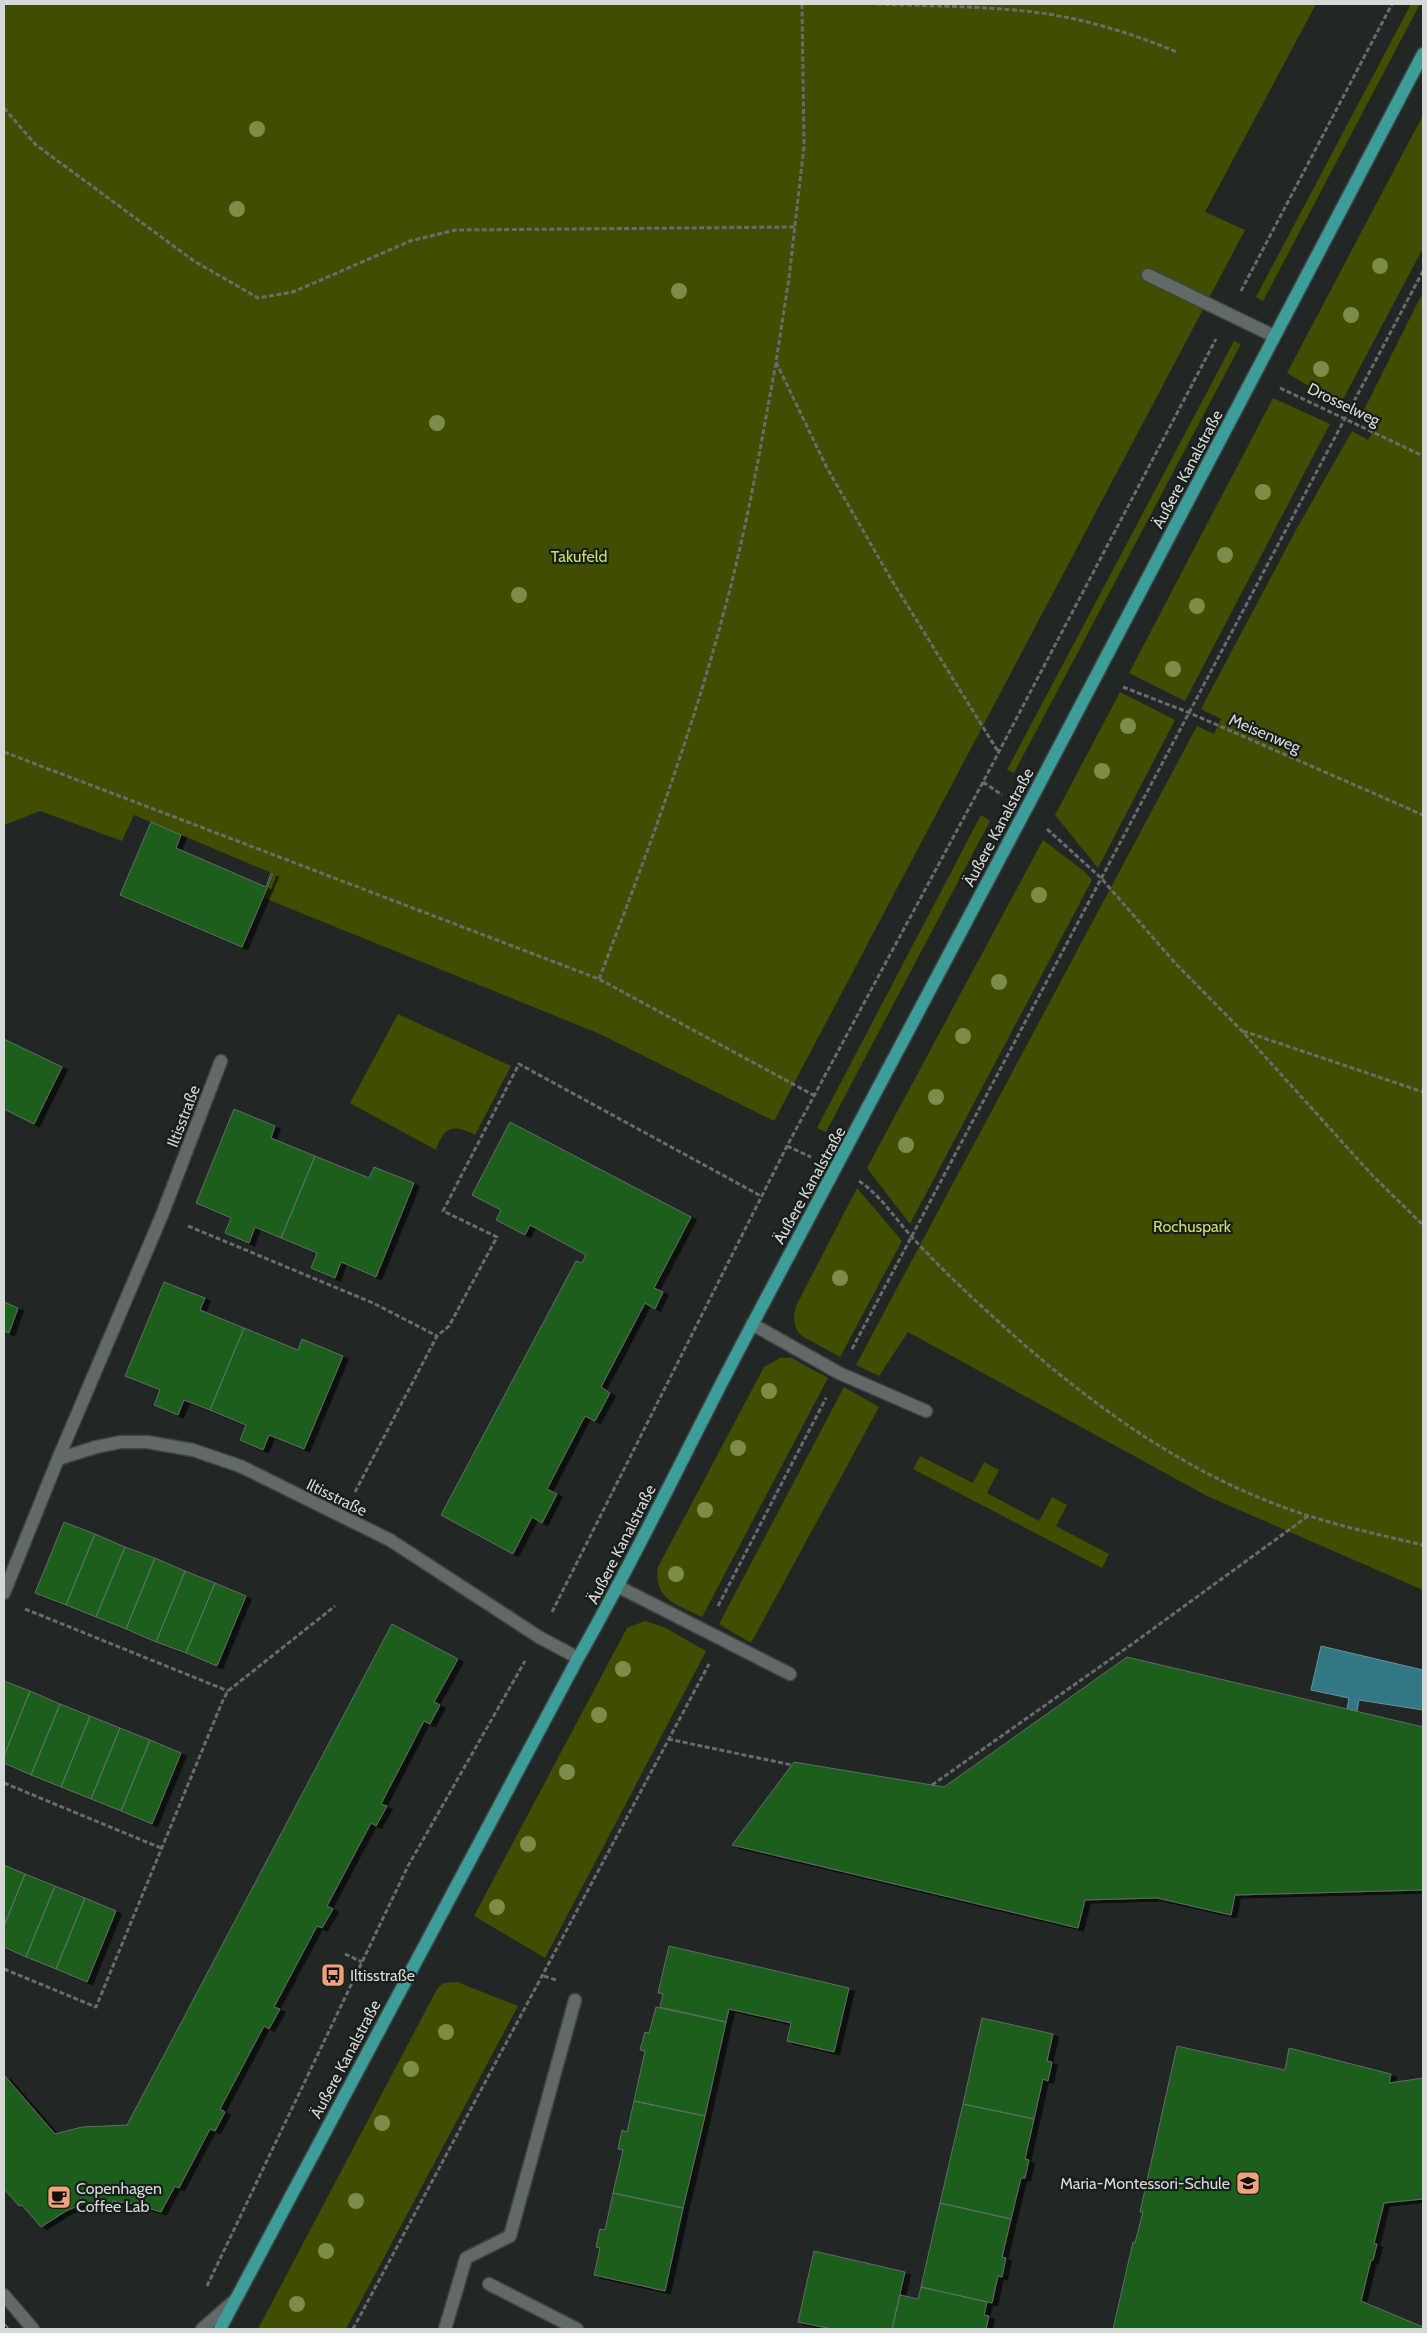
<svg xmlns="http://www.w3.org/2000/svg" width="1427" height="2333" font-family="Cabin,sans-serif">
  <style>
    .green { fill: #414e00 }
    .water { fill: #337685; stroke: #64949e }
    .building { fill: #1c5f1f; stroke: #656a64; filter: url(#shadow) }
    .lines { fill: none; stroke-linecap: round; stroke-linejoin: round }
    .minor-casing { stroke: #3f4442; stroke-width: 15 }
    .major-casing { stroke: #3f4442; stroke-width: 15 }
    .path { stroke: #676d6a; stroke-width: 3; stroke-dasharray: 5 2.5; stroke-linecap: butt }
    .minor { stroke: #626a67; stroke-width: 12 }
    .major { stroke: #3c9d99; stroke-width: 12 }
    .tram { stroke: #bec2c0; stroke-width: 1 }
    .tree { fill: #7b8d49 }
    .labels { text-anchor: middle; stroke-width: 4.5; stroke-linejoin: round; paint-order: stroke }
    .street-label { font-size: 16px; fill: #d5d9d7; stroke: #171e1b }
    .park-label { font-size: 16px; fill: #c6e068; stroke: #171e1b }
    .poi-label { font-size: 16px; fill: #d5d9d7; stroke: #171e1b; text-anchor: start }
  </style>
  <defs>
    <filter id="shadow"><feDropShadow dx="5.5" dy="3" stdDeviation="0" flood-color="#0009"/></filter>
  </defs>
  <rect width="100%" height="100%" fill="#202724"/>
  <path class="green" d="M4 4H1316L1205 212 1245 230 774 1121 600 1034 264 898 274 874 134 815 122 841 40 811 4 825Z
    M1411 4H1420L1263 301 1256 297Z
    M1423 115V248L1340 405 1287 373Z
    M1423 292V1590L1207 1496 908 1332 879 1376 856 1365 1197 726 1214 734 1221 719 1201 709 1296 530 1352 431 1368 440 1376 425 1361 416Z
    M1234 341 1241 344 1014 773 1007 770Z
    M1273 398 1330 424 1185 701 1129 673Z
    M1120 692 1175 720 1098 868 1055 815Z
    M981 815 990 821 826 1132 817 1128Z
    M1043 840 1084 871 1092 880 910 1224 867 1168Z
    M398 1014 511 1066 475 1135C454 1124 444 1126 436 1150L350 1103Z
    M857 1188 902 1241 840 1357 802 1336C793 1328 793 1317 796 1306Z
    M780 1358H792L828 1378 702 1617C678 1605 653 1600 658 1567L764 1367Z
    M844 1387 879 1407 751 1643 719 1624Z
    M920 1456 973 1483 984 1462 999 1470 987 1493 1039 1521 1052 1497 1067 1505 1056 1526 1109 1554 1102 1568 913 1469Z
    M645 1621 664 1627 706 1651 545 1958 474 1916 627 1628Z
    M457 1982 518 2006 346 2329H258L437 1989 443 1983Z"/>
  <path class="water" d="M1321 1646 1423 1670V1710L1359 1700 1357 1711 1347 1709 1349 1698 1311 1690Z"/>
  <path class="building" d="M151 822 181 835 176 848 266 887 271 873 273 874 242 947 120 895Z
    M4 1039 62 1067 34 1124 4 1109Z
    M234 1109 275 1126 271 1138 315 1156 281 1238 255 1227 249 1243 225 1233 231 1218 196 1203Z
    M510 1122 691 1217 654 1288 663 1292 655 1309 645 1303 601 1387 610 1393 595 1421 585 1416 547 1489 557 1494 542 1523 532 1517 513 1554 441 1515 576 1261 582 1263 586 1255 530 1225 525 1235 496 1220 501 1210 472 1195Z
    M315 1156 369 1178 374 1167 414 1183 376 1277 341 1262 335 1278 311 1268 317 1253 281 1238Z
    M164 1282 205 1298 200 1310 244 1328 210 1410 184 1400 178 1415 154 1405 160 1390 125 1376Z
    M4 1302 18 1308 9 1333 4 1331Z
    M244 1328 298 1350 302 1339 343 1356 304 1449 269 1435 263 1450 240 1440 246 1425 210 1410Z
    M64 1522 95 1534 66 1605 35 1593Z
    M95 1534 125 1547 96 1617 66 1605Z
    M125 1547 155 1558 126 1629 96 1617Z
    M155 1558 185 1571 156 1642 126 1629Z
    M185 1571 215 1583 186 1653 156 1642Z
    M215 1583 246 1596 217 1666 186 1653Z
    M392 1624 458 1659 434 1702 440 1705 430 1724 424 1721 381 1804 387 1806 376 1826 371 1823 327 1906 333 1909 322 1928 317 1926 274 2007 280 2009 269 2029 264 2026 220 2109 225 2112 215 2131 210 2129 179 2188 175 2186 161 2212 135 2204 112 2201 113 2207 91 2209V2203L80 2205 66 2211 41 2227 22 2205 19 2206 4 2189V2075L55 2134 82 2127 127 2125Z
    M1127 1657 1423 1727V1890L1235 1895 1231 1915 1157 1898 1085 1900 1078 1928 732 1845 794 1762 944 1787Z
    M4 1681 30 1691 4 1756Z
    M30 1691 60 1704 31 1775 4 1763V1756Z
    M60 1704 90 1716 61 1787 31 1775Z
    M90 1716 120 1728 91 1799 61 1787Z
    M120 1728 150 1740 121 1811 91 1799Z
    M150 1740 181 1753 152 1824 121 1811Z
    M4 1865 25 1874 4 1926Z
    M25 1874 55 1886 26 1957 4 1947V1926Z
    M55 1886 85 1898 56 1969 26 1957Z
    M85 1898 116 1911 87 1982 56 1969Z
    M669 1946 849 1988 834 2052 787 2041 791 2023 729 2009 726 2022 660 2007 663 1994 658 1993Z
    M656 2007 726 2022 705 2116 634 2101 645 2051 640 2050 645 2032 649 2033Z
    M982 2018 1053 2034 1047 2061 1052 2062 1048 2081 1043 2079 1034 2119 963 2104Z
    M1177 2046 1285 2070 1289 2048 1391 2074 1389 2083 1423 2078V2199L1384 2203 1374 2243 1377 2244 1373 2260H1371L1361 2301 1423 2327V2329H1113L1133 2242 1135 2243 1143 2212H1140Z
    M634 2101 705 2116 683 2208 613 2193 623 2150 618 2149 622 2130 627 2132Z
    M963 2104 1034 2119 1025 2159 1029 2160 1025 2178H1021L1011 2219 940 2203Z
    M613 2193 683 2208 665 2291 594 2275 600 2248 596 2247 600 2229 605 2230Z
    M940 2203 1011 2219 1002 2257 1006 2258 1002 2277 998 2276 992 2303 921 2287Z
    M814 2251 905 2272 892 2329H832L798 2322Z
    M921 2287 987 2302 984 2315 989 2316 986 2329H892L900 2295 918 2299Z"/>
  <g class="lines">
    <g class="minor-casing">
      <path id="minor" d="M1148 275 1274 336
        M752 1324 839 1373 926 1411
        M58 1459 96 1447 121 1442H147L193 1450 240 1466 390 1540 539 1637 578 1658
        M619 1587 790 1674
        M4 1593 58 1459 162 1215 221 1061
        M489 2284 577 2329
        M4 2295 33 2329
        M202 2329 234 2301
        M445 2329 466 2258 510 2236 575 2000"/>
    </g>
    <g class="major-casing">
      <path id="major" d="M220 2329 578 1658C640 1550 692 1437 751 1327 978 904 1199 479 1423 54"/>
    </g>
    <path class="path" d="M802 4 804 146 789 278 776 362 827 468 891 579 999 753
      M877 4C929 6 982 6 1033 12 1083 18 1131 33 1177 52
      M4 108 36 145 194 261 258 298 293 292 410 241 456 230 795 227
      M1241 291 1392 4
      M1280 388 1423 456
      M1123 687 1190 713 1423 815
      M4 752 599 979 815 1096
      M983 782 1002 795
      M1047 829 1101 878 1176 964 1242 1031 1372 1175 1423 1225
      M599 979C653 839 705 698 739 552 754 489 764 426 776 363
      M1243 1031 1423 1092
      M787 1146 811 1157
      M859 1181C880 1195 894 1217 911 1236 938 1266 970 1296 1000 1323 1079 1395 1170 1463 1270 1502 1319 1522 1372 1533 1423 1545
      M188 1226 373 1303 437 1336
      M852 1349 1423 271
      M355 1492 437 1336 449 1326 497 1237 443 1211 519 1064 761 1196
      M718 1606 826 1398
      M25 1609 228 1691
      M552 1612 787 1146 983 782 1216 339
      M668 1739 792 1765
      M4 1783 161 1848
      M932 1785 1135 1642 1308 1516
      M345 1954 362 1962
      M4 1969 96 2007 223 1700 228 1691 335 1606
      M544 1976 556 1980
      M207 2286 408 1866 525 1661
      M353 2329 709 1664"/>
    <use href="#minor" class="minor"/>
    <use href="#major" class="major"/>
    <path class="tram" d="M4 2323 9 2329"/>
  </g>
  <g class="tree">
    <circle cx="257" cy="129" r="8"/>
    <circle cx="237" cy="209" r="8"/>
    <circle cx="1380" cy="266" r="8"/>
    <circle cx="679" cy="291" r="8"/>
    <circle cx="1351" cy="315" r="8"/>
    <circle cx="1321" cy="369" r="8"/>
    <circle cx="437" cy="423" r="8"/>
    <circle cx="1263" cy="492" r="8"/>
    <circle cx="1225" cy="555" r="8"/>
    <circle cx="519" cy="595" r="8"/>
    <circle cx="1197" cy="606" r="8"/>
    <circle cx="1173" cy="669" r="8"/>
    <circle cx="1128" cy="726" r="8"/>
    <circle cx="1102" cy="771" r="8"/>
    <circle cx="1039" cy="895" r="8"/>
    <circle cx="999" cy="982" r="8"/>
    <circle cx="963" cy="1036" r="8"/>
    <circle cx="936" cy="1097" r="8"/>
    <circle cx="906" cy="1145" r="8"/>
    <circle cx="840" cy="1278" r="8"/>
    <circle cx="769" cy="1391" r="8"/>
    <circle cx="738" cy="1448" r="8"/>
    <circle cx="705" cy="1510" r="8"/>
    <circle cx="676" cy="1574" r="8"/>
    <circle cx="623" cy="1669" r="8"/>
    <circle cx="599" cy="1715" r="8"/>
    <circle cx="567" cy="1772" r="8"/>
    <circle cx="528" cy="1844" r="8"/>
    <circle cx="497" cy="1907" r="8"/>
    <circle cx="446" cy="2032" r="8"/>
    <circle cx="411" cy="2069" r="8"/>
    <circle cx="382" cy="2123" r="8"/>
    <circle cx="356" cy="2201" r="8"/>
    <circle cx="326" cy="2251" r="8"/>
    <circle cx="297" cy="2304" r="8"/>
  </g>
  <defs>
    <g id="bus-square" transform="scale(1.25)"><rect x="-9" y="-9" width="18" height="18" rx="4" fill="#f0a27a" stroke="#171e1b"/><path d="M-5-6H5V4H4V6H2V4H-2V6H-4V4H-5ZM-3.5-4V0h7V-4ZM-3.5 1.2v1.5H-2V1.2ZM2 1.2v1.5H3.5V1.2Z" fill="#111"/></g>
    <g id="school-square" transform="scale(1.25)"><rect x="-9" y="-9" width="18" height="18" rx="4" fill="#f0a27a" stroke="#171e1b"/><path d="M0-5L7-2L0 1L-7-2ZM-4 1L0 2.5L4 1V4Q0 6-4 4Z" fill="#111"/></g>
    <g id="cafe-square" transform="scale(1.25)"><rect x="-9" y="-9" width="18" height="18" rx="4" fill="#f0a27a" stroke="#171e1b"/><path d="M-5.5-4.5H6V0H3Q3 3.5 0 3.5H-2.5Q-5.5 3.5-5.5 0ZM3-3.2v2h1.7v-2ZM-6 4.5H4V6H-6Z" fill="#111"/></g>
  </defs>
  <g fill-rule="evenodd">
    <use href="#bus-square" x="333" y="1975"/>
    <use href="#school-square" x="1248" y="2183"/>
    <use href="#cafe-square" x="59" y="2197"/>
  </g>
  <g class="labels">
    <g class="street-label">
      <text transform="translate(1344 404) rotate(26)" y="6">Drosselweg</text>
      <text transform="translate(1187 469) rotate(-62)" y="6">Äußere Kanalstraße</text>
      <text transform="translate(1265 733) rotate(23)" y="6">Meisenweg</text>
      <text transform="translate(998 827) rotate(-62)" y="6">Äußere Kanalstraße</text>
      <text transform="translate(183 1116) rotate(-69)" y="6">Iltisstraße</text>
      <text transform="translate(809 1185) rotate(-61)" y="6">Äußere Kanalstraße</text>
      <text transform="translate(337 1497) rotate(26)" y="6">Iltisstraße</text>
      <text transform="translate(621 1544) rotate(-63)" y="6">Äußere Kanalstraße</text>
      <text transform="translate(345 2059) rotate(-62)" y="6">Äußere Kanalstraße</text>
    </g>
    <g class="park-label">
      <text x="579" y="562">Takufeld</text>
      <text x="1192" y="1232">Rochuspark</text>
    </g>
    <g class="poi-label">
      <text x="350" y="1981">Iltisstraße</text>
      <text x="1230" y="2189" text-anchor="end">Maria-Montessori-Schule</text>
      <text x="76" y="2194">Copenhagen<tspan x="76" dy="18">Coffee Lab</tspan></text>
    </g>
  </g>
  <rect width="1427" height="2333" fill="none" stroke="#d5d9d7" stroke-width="10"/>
</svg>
